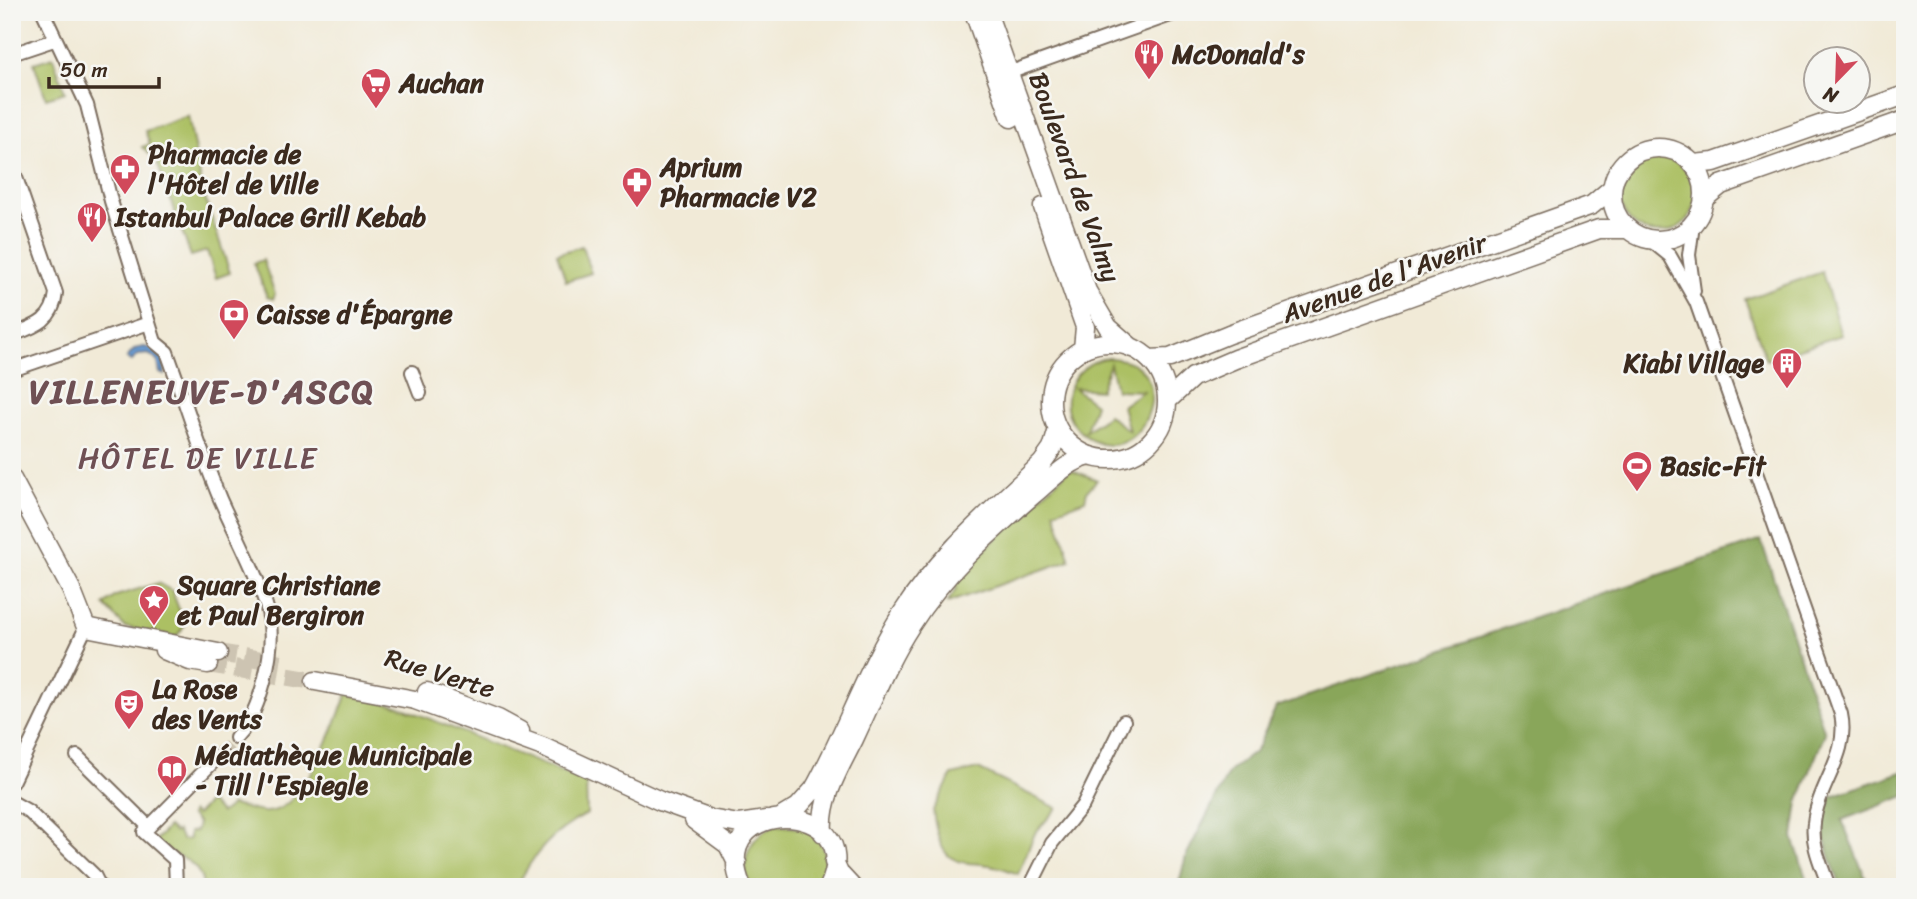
<svg xmlns="http://www.w3.org/2000/svg" width="1917" height="899" font-family="Sriracha,sans-serif">
  <style>
    .green { fill: #acc064; stroke: #747541; stroke-width: 2; fill-rule: evenodd }
    .forest { fill: #89a65a; stroke: #62683c; stroke-width: 2 }
    .water { fill: #6da1d9; stroke: #54667c; stroke-width: 2 }
    .lines { fill: none; stroke-linecap: round; stroke-linejoin: round }
    .street-tunnel { stroke: #cdc4b2; stroke-width: 12; stroke-dasharray: 12 6; stroke-linecap: butt }
    .secondary-tunnel { stroke: #cdc4b2; stroke-width: 18; stroke-dasharray: 18 9; stroke-linecap: butt }
    .street-casing { stroke: #7b6d5f; stroke-width: 16 }
    .secondary-casing { stroke: #7b6d5f; stroke-width: 21 }
    .street { stroke: #fff; stroke-width: 12 }
    .secondary { stroke: #fff; stroke-width: 18 }
    .labels { text-anchor: middle; stroke-width: 5; stroke-linejoin: round; paint-order: stroke }
    .poi-label { font-size: 26px; font-weight: bold; fill: #3b2a1e; stroke: #f6f6f2; text-anchor: start }
    .street-label { font-size: 26px; fill: #3b2a1e; stroke: #f6f6f2 }
    .quarter-label { font-size: 30px; letter-spacing: 2px; fill: #6f5054; stroke: #f6f6f2 }
    .district-label { font-size: 33px; font-weight: bold; letter-spacing: 2px; fill: #6f5054; stroke: #f6f6f2 }
  </style>
  <rect width="100%" height="100%" fill="#f6f6f2"/>
  <filter id="ink" filterUnits="userSpaceOnUse"><feTurbulence type="fractalNoise" baseFrequency=".0143" numOctaves="2"/><feDisplacementMap in="SourceGraphic" scale="14" xChannelSelector="R" yChannelSelector="G"/><feConvolveMatrix kernelMatrix="1 2 1 2 8 2 1 2 1" color-interpolation-filters="sRGB"/></filter>
  <filter id="wash" filterUnits="userSpaceOnUse"><feTurbulence type="fractalNoise" baseFrequency=".00686" numOctaves="4" result="noise"/><feDisplacementMap in="SourceGraphic" scale="28" xChannelSelector="R" yChannelSelector="G"/><feGaussianBlur stdDeviation="1.57" result="paint"/><feColorMatrix in="noise" values="0 0 0 0 0 0 0 0 0 0 0 0 0 0 0 0 0 1.4 0 .05"/><feComposite in="paint" operator="in"/></filter>
  <g filter="url(#wash)">
    <rect width="100%" height="100%" fill="#f1ead7"/>
    <path class="green" d="M53 57 65 92 46 98 34 63Z
      M188 116 203 192 230 273 216 278 207 251 191 256 156 160 142 147 150 144 145 131Z
      M1620 195a38 38 0 1 1 76 0a38 38 0 1 1-76 0Z
      M582 246 591 273 566 281 557 254Z
      M263 260 275 294 273 299 267 297 254 263Z
      M1822 272 1841 335 1766 360 1745 299Z
      M1106 358C1194 358 1137 488 1079 430 1052 404 1073 364 1106 358ZM1110 364 1116 390 1143 391 1122 406 1129 431 1108 415 1086 431 1095 404 1074 388 1100 390Z
      M1070 469 1097 480 1087 491 1085 500 1055 511 1070 560 947 603 957 588 950 582Z
      M158 583 172 591 185 625 176 637 125 627 104 605 116 596Z
      M347 694 398 706 586 782 587 814C554 831 533 853 517 887H203C201 858 173 855 151 845L168 827 175 833 177 831 182 840 189 839V832L196 831 198 823 190 815 192 812 196 815 209 802 221 813 232 805C243 807 253 811 264 812 304 815 334 725 347 694Z
      M978 769 1057 808 1035 833 1018 874C968 850 942 886 933 810L952 775Z
      M777 825C786 827 798 827 806 830 829 840 828 869 820 887H751C737 861 751 834 777 825Z"/>
    <path class="forest" d="M1761 540 1825 733 1798 802 1793 837 1809 887H1178L1186 856 1229 772 1256 751 1276 707Z
      M1905 771V796L1842 820 1869 887H1841C1828 852 1818 834 1829 797Z"/>
    <path class="water" d="M144 347 156 350 164 357 165 375 160 373 158 361 149 354 137 355 132 361 127 358 135 349Z"/>
  </g>
  <g filter="url(#ink)">
    <g class="lines">
      <path class="street-tunnel" d="M221 754 236 738"/>
      <path class="secondary-tunnel" d="M218 653 281 663
        M208 664 315 681"/>
      <g class="street-casing">
        <path id="street" d="M43 12 87 105 111 201 155 342 167 352C185 401 200 451 220 499 235 533 259 577 268 612 277 647 261 713 236 738
          M12 54 54 40
          M1008 73 1179 12
          M12 166 56 293C53 321 36 326 12 335
          M1693 225 1689 255 1694 291
          M1649 239 1670 256 1696 302 1841 714C1850 755 1818 784 1814 823 1811 846 1822 866 1829 887
          M12 370 149 323
          M412 372 420 393
          M77 756 149 827
          M12 782 86 627
          M12 802 28 811 94 875 100 887
          M176 887 175 860 144 832 221 754
          M1030 887 1052 843 1083 805 1124 721"/>
      </g>
      <g class="secondary-casing">
        <path id="secondary" d="M974 12 1011 118
          M987 12 1087 291 1108 327 1132 348
          M1612 194a46 46 0 1 1 92 0a46 46 0 1 1-92 0Z
          M1694 164 1714 162 1905 95
          M1705 198 1721 185 1905 120
          M1043 207 1085 327 1083 349
          M1051 401a58 58 0 1 1 116 0a58 58 0 1 1-116 0Z
          M1149 359 1170 358 1229 334 1592 205 1612 188
          M1167 401 1193 377 1235 359 1599 229H1628
          M12 479 71 589 86 627 218 653
          M164 650 190 661 208 664
          M315 681 415 700 543 747 660 801 710 819 739 824 766 820
          M427 692 498 719 520 731
          M783 816 798 807 814 789C846 732 867 667 903 612 939 555 994 509 1042 463L1052 449 1058 429
          M694 820 728 845 737 863
          M823 833C820 799 839 769 854 739 872 701 888 660 911 625 944 573 988 534 1034 494 1051 480 1067 461 1090 456
          M834 862 839 873 852 887
          M742 887C702 794 870 796 829 887"/>
      </g>
      <use href="#street" class="street"/>
      <use href="#secondary" class="secondary"/>
    </g>
  </g>
  <defs>
    <g id="restaurant-pin" transform="scale(1.575)"><path d="M0 17L-7.5 6A9.5 9.5 0 1 1 7.5 6Z" fill="#d1495b" stroke="#f6f6f2"/><path d="M-5-6h1v4h1v-4h1v4h1v-4h1v5L-1.5 .5V6h-2V.5L-5-1ZM5-6V6H3V1.5H1.5Q1.5-4 5-6Z" fill="#fff"/></g>
    <g id="supermarket-pin" transform="scale(1.575)"><path d="M0 17L-7.5 6A9.5 9.5 0 1 1 7.5 6Z" fill="#d1495b" stroke="#f6f6f2"/><path d="M-6-5.5h2.5l.6 2H6L4.5 2H-2.5L-4.4-4H-6ZM-1.5 3.2a1.3 1.3 0 1 0 .1 0ZM3 3.2a1.3 1.3 0 1 0 .1 0Z" fill="#fff"/></g>
    <g id="pharmacy-pin" transform="scale(1.575)"><path d="M0 17L-7.5 6A9.5 9.5 0 1 1 7.5 6Z" fill="#d1495b" stroke="#f6f6f2"/><path d="M-2-6h4v4h4v4h-4v4h-4v-4h-4v-4h4Z" fill="#fff"/></g>
    <g id="bank-pin" transform="scale(1.575)"><path d="M0 17L-7.5 6A9.5 9.5 0 1 1 7.5 6Z" fill="#d1495b" stroke="#f6f6f2"/><path d="M-6-4H6V4H-6ZM0-2.3a2.3 2.3 0 1 0 0 4.6a2.3 2.3 0 1 0 0-4.6Z" fill="#fff"/></g>
    <g id="building-pin" transform="scale(1.575)"><path d="M0 17L-7.5 6A9.5 9.5 0 1 1 7.5 6Z" fill="#d1495b" stroke="#f6f6f2"/><path d="M-4-6H4V6H1V3H-1V6H-4ZM-2.5-4.3h1.7v1.8h-1.7ZM.8-4.3h1.7v1.8H.8ZM-2.5-1h1.7V.8h-1.7ZM.8-1h1.7V.8H.8Z" fill="#fff"/></g>
    <g id="stadium-pin" transform="scale(1.575)"><path d="M0 17L-7.5 6A9.5 9.5 0 1 1 7.5 6Z" fill="#d1495b" stroke="#f6f6f2"/><path d="M0-5a6.5 5 0 1 0 0 10a6.5 5 0 1 0 0-10ZM-3.5-1.8h7v3.6h-7Z" fill="#fff"/></g>
    <g id="sight-pin" transform="scale(1.575)"><path d="M0 17L-7.5 6A9.5 9.5 0 1 1 7.5 6Z" fill="#d1495b" stroke="#f6f6f2"/><path d="M0-6L1.8-2.2L6-1.7L2.9 1.2L3.7 5.4L0 3.3L-3.7 5.4L-2.9 1.2L-6-1.7L-1.8-2.2Z" fill="#fff"/></g>
    <g id="theatre-pin" transform="scale(1.575)"><path d="M0 17L-7.5 6A9.5 9.5 0 1 1 7.5 6Z" fill="#d1495b" stroke="#f6f6f2"/><path d="M-5-5.5Q0-4 5-5.5V0Q5 5 0 6Q-5 5-5 0ZM-3.3-2.5H-1v1.5H-3.3ZM1-2.5H3.3v1.5H1ZM-2.8 1Q0 5.5 2.8 1Z" fill="#fff"/></g>
    <g id="library-pin" transform="scale(1.575)"><path d="M0 17L-7.5 6A9.5 9.5 0 1 1 7.5 6Z" fill="#d1495b" stroke="#f6f6f2"/><path d="M-6-4Q-3-5.5-.7-3.5V5Q-3 3-6 4ZM6-4Q3-5.5 .7-3.5V5Q3 3 6 4Z" fill="#fff"/></g>
  </defs>
  <g fill-rule="evenodd">
    <use href="#restaurant-pin" x="1149" y="54"/>
    <use href="#supermarket-pin" x="376" y="83"/>
    <use href="#pharmacy-pin" x="125" y="169"/>
    <use href="#pharmacy-pin" x="637" y="182"/>
    <use href="#restaurant-pin" x="92" y="217"/>
    <use href="#bank-pin" x="234" y="314"/>
    <use href="#building-pin" x="1787" y="363"/>
    <use href="#stadium-pin" x="1637" y="466"/>
    <use href="#sight-pin" x="154" y="600"/>
    <use href="#theatre-pin" x="129" y="704"/>
    <use href="#library-pin" x="172" y="770"/>
  </g>
  <g class="labels">
    <g class="poi-label">
      <text x="1172" y="63">McDonald's</text>
      <text x="399" y="92">Auchan</text>
      <text x="148" y="163">Pharmacie de<tspan x="148" dy="30">l'Hôtel de Ville</tspan></text>
      <text x="660" y="176">Aprium<tspan x="660" dy="30">Pharmacie V2</tspan></text>
      <text x="115" y="226">Istanbul Palace Grill Kebab</text>
      <text x="257" y="323">Caisse d'Épargne</text>
      <text x="1764" y="372" text-anchor="end">Kiabi Village</text>
      <text x="1660" y="475">Basic-Fit</text>
      <text x="177" y="594">Square Christiane<tspan x="177" dy="30">et Paul Bergiron</tspan></text>
      <text x="152" y="698">La Rose<tspan x="152" dy="30">des Vents</tspan></text>
      <text x="195" y="764">Médiathèque Municipale<tspan x="195" dy="30">- Till l'Espiegle</tspan></text>
    </g>
    <g class="street-label">
      <text transform="translate(1075 177) rotate(70)" y="9">Boulevard de Valmy</text>
      <text transform="translate(1384 278) rotate(-20)" y="9">Avenue de l'Avenir</text>
      <text transform="translate(440 673) rotate(17)" y="9">Rue Verte</text>
    </g>
    <g class="quarter-label">
      <text x="198" y="468">HÔTEL DE VILLE</text>
    </g>
    <g class="district-label">
      <text x="202" y="403">VILLENEUVE-D'ASCQ</text>
    </g>
  </g>
  <rect width="1917" height="899" fill="none" stroke="#f6f6f2" stroke-width="42"/>
  <g transform="translate(1837 80) rotate(203)"><circle r="33" fill="#f6f6f2" stroke="#aba49d" stroke-width="2"/>
  <path d="M0-5L12 26L0 18L-12 26Z" fill="#d1495b"/>
  <text y="-10" font-size="19" font-weight="bold" text-anchor="middle" fill="#3b2a1e">N</text>
  </g>
  <path d="M49 77v10h110v-10" fill="none" stroke="#3b2a1e" stroke-width="3.5"/>
  <text x="60" y="77" font-size="21" fill="#3b2a1e" stroke="#f6f6f2" stroke-width="5" paint-order="stroke">50 m</text>
</svg>
